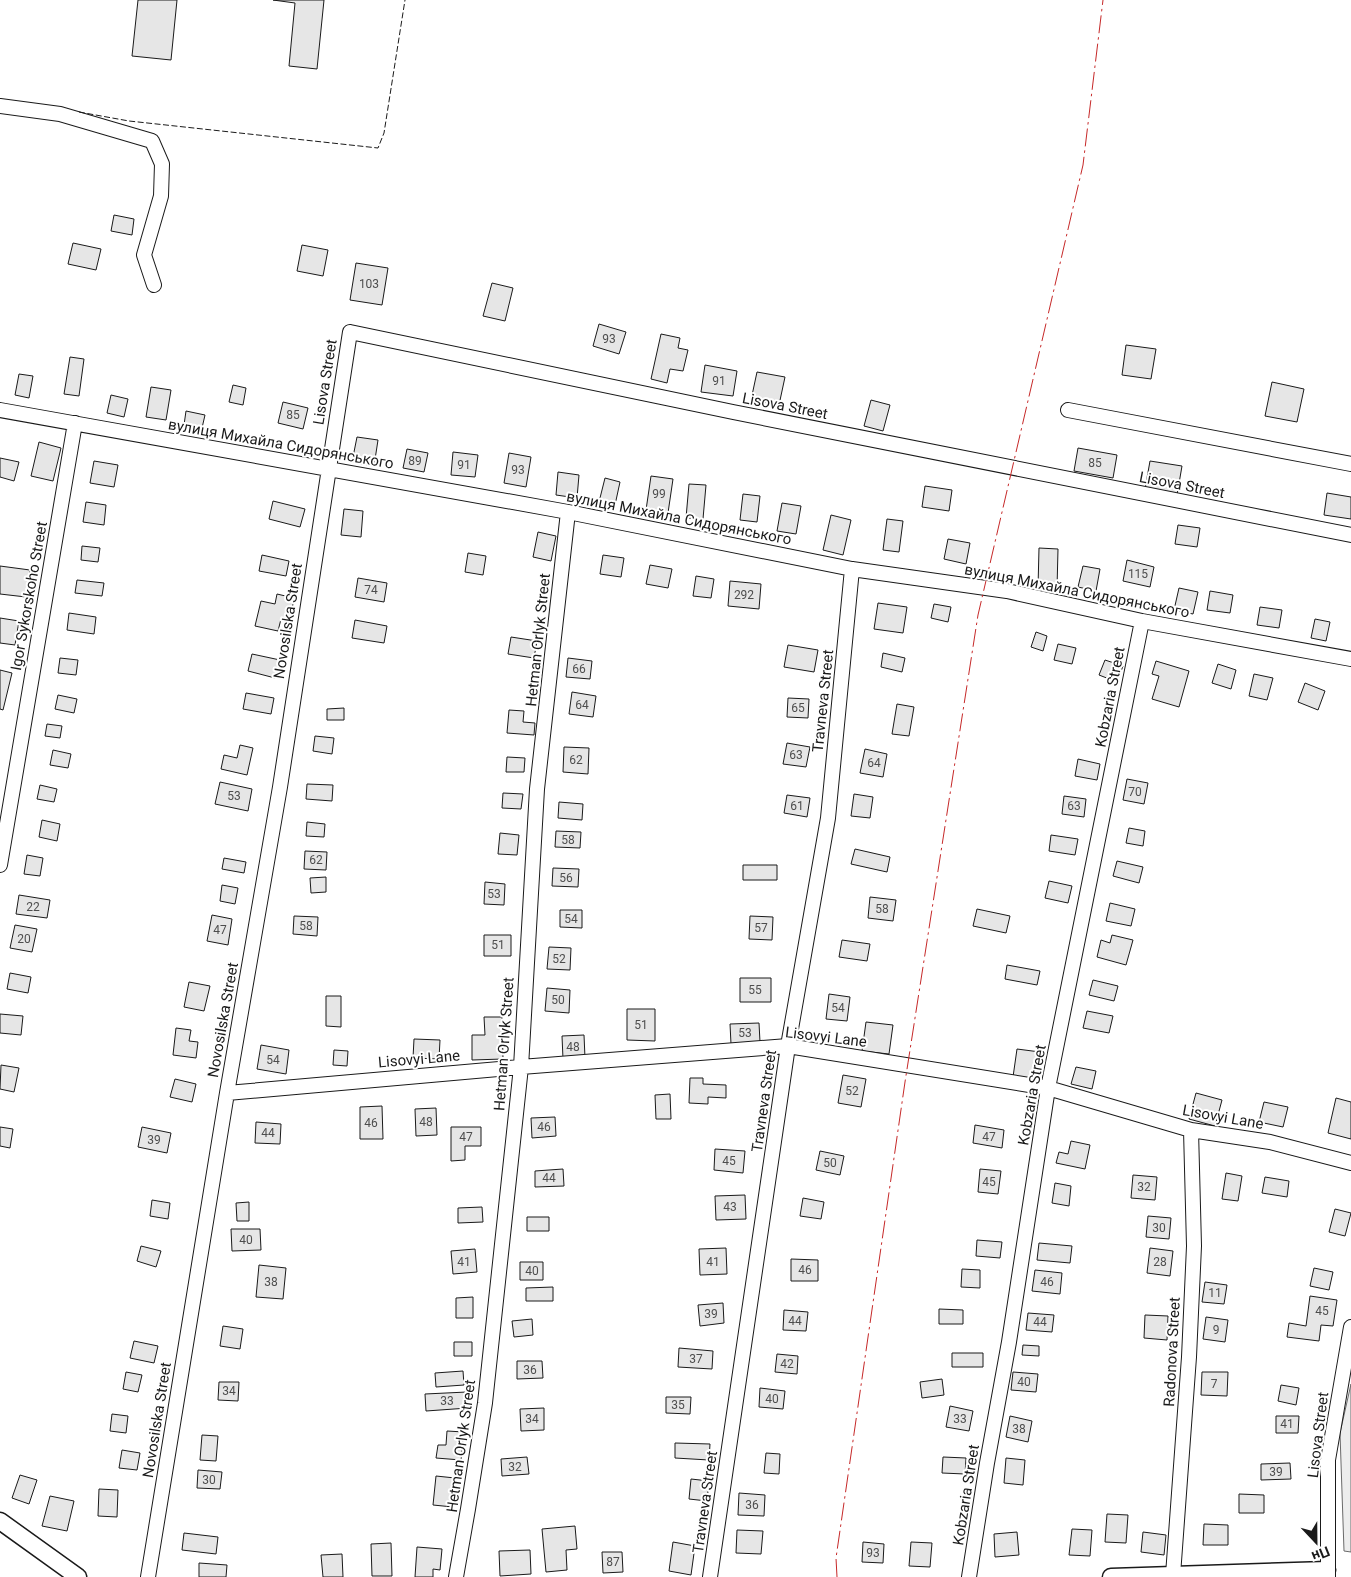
<svg xmlns="http://www.w3.org/2000/svg" width="1351" height="1577" font-family="Roboto,sans-serif">
  <style>
    .built { fill: #ededed; stroke: #6a6a6a }
    .building { fill: #e6e6e6; stroke: #1a1a1a }
    .lines { fill: none; stroke-linecap: round; stroke-linejoin: round }
    .minor-casing { stroke: #1a1a1a; stroke-width: 16 }
    .tertiary-casing { stroke: #1a1a1a; stroke-width: 19 }
    .minor { stroke: #fff; stroke-width: 14 }
    .tertiary { stroke: #fff; stroke-width: 16 }
    .fence { stroke: #1a1a1a; stroke-width: 1; stroke-dasharray: 6 2.5; stroke-linecap: butt }
    .power { stroke: #c62828; stroke-width: 1; stroke-dasharray: 18 4 2.5 4; stroke-linecap: butt }
    .labels { text-anchor: middle; stroke-width: 4; stroke-linejoin: round; paint-order: stroke }
    .number-label { font-size: 12px; fill: #4d4d4d }
    .street-label { font-size: 15px; fill: #1a1a1a; stroke: #fff }
  </style>
  <rect width="100%" height="100%" fill="#fff"/>
  <path class="built" d="M1351 1384V1552L1344 1551 1340 1433Z"/>
  <path class="building" d="M138 0H177L171 60 132 56Z
    M273 0H324L317 69 289 66 295 3Z
    M114 215 134 219 132 235 111 231Z
    M73 243 101 249 96 270 68 264Z
    M302 245 328 250 323 276 297 271Z
    M356 263 388 268 382 305 350 300Z
    M492 283 513 288 505 321 483 316Z
    M599 324 626 332 619 354 593 346Z
    M661 334 680 338 678 348 688 350 683 371 670 369 667 383 651 379Z
    M1126 345 1156 349 1151 379 1122 375Z
    M70 357 84 359 79 396 64 394Z
    M705 365 737 371 733 396 701 392Z
    M757 372 785 377 779 405 751 400Z
    M19 374 33 376 29 398 15 395Z
    M1272 382 1304 389 1297 422 1265 416Z
    M233 385 246 388 243 405 229 402Z
    M151 387 171 390 166 420 146 417Z
    M111 395 128 399 124 417 107 413Z
    M871 400 890 405 883 431 864 426Z
    M283 402 308 408 303 429 278 423Z
    M186 411 205 415 202 428 184 425Z
    M357 437 378 440 374 466 352 462Z
    M39 442 61 448 53 481 31 476Z
    M1078 448 1117 455 1113 478 1074 471Z
    M407 449 428 453 424 472 403 468Z
    M453 452 478 455 475 477 451 475Z
    M509 453 531 457 526 487 504 483Z
    M0 458 19 462 14 481 0 477Z
    M94 461 118 465 114 487 90 483Z
    M1150 461 1182 466 1177 495 1145 489Z
    M558 472 579 475 577 498 556 495Z
    M651 476 673 479 668 513 646 510Z
    M605 478 620 482 615 505 599 502Z
    M689 484 706 485 703 519 686 518Z
    M925 486 952 490 949 511 922 507Z
    M1327 493 1351 497V519L1324 515Z
    M743 494 760 496 757 522 740 520Z
    M273 501 305 509 300 527 269 519Z
    M86 502 106 505 104 525 83 522Z
    M782 503 801 506 796 534 777 531Z
    M344 509 363 511 361 537 341 535Z
    M831 515 851 520 843 555 823 550Z
    M887 519 903 521 899 552 883 550Z
    M1178 525 1200 528 1197 547 1175 544Z
    M538 532 556 536 551 561 533 557Z
    M948 539 970 543 966 564 944 559Z
    M82 546 100 548 98 562 81 560Z
    M1039 548 1058 549 1057 589 1038 588Z
    M468 553 486 556 483 575 465 572Z
    M262 555 289 561 286 576 259 571Z
    M603 555 624 558 621 577 600 574Z
    M1127 560 1154 567 1150 587 1123 581Z
    M650 565 672 569 668 588 646 584Z
    M0 566 30 570 26 597 0 594Z
    M1083 566 1100 569 1096 591 1078 587Z
    M696 576 714 579 711 598 693 596Z
    M358 578 387 583 384 602 355 597Z
    M77 580 104 583 102 596 75 593Z
    M730 581 761 584 759 609 728 606Z
    M1179 588 1198 592 1193 614 1174 610Z
    M1210 591 1233 595 1230 613 1207 610Z
    M277 594 294 598 290 621 281 619 278 631 255 626 261 601 275 604Z
    M878 603 907 607 903 633 874 629Z
    M934 604 951 607 948 622 931 618Z
    M1260 607 1282 610 1279 628 1257 625Z
    M69 613 96 617 94 634 67 630Z
    M0 618 19 621 15 645 0 643Z
    M1315 619 1330 622 1326 641 1311 638Z
    M355 620 387 626 384 643 352 638Z
    M1036 632 1047 636 1043 651 1031 647Z
    M511 637 537 641 534 658 508 654Z
    M1058 644 1076 648 1072 664 1054 660Z
    M788 645 818 650 814 672 784 667Z
    M883 653 905 658 902 672 881 667Z
    M252 654 280 660 275 678 248 671Z
    M60 658 78 660 76 675 58 673Z
    M568 658 592 661 590 679 566 677Z
    M1105 660 1123 666 1117 682 1099 675Z
    M1156 661 1189 671 1179 707 1152 699 1159 676 1152 674Z
    M1218 664 1236 670 1231 689 1212 683Z
    M0 670 12 673 3 710 0 709Z
    M1254 674 1273 678 1267 700 1249 696Z
    M1305 683 1325 691 1318 710 1298 702Z
    M572 692 596 696 593 717 569 714Z
    M246 693 274 698 271 714 243 709Z
    M58 695 77 699 74 713 55 709Z
    M788 698 809 699 808 718 787 717Z
    M897 704 914 707 909 736 892 734Z
    M344 708V720H327V709Z
    M509 710 524 711 523 722 535 723 534 735 507 733Z
    M47 724 62 726 60 738 45 736Z
    M315 736 334 738 332 754 313 751Z
    M787 743 810 747 806 767 783 764Z
    M240 745 253 748 247 775 221 769 224 755 237 758Z
    M564 747 589 748 588 774 563 772Z
    M865 749 887 754 883 777 860 773Z
    M53 750 71 754 68 768 50 765Z
    M507 757 525 758 524 772H506Z
    M1078 759 1100 764 1097 780 1075 776Z
    M1127 779 1148 783 1144 804 1123 800Z
    M220 782 252 789 248 811 215 804Z
    M307 784 333 785 332 801 306 799Z
    M40 785 57 789 54 802 37 799Z
    M503 793 523 794 521 809 502 808Z
    M854 794 873 797 870 818 851 816Z
    M787 795 810 798 807 817 784 813Z
    M1064 796 1086 799 1084 817 1062 814Z
    M559 802 583 804 582 820 558 818Z
    M42 820 60 824 57 841 39 837Z
    M307 822 325 824 324 837 306 836Z
    M1129 828 1145 831 1143 846 1126 843Z
    M556 831 581 832 580 848 555 847Z
    M500 833 519 835 517 855 498 854Z
    M1051 835 1078 839 1075 855 1049 851Z
    M855 849 890 857 887 872 851 864Z
    M305 851 327 852 326 870 304 869Z
    M27 855 43 858 40 876 24 874Z
    M224 858 246 862 244 873 222 869Z
    M1117 861 1143 867 1139 883 1113 876Z
    M743 865H777V880H743Z
    M553 868 579 869 578 887 552 886Z
    M326 877V892L311 893 310 878Z
    M1049 881 1072 886 1068 903 1045 898Z
    M485 882 505 884 504 905 484 904Z
    M222 885 238 888 235 904 220 901Z
    M19 895 50 900 47 918 16 914Z
    M870 897 896 900 893 921 868 918Z
    M1110 903 1135 909 1131 926 1106 921Z
    M977 909 1010 916 1006 933 973 926Z
    M560 910H582V928L560 927Z
    M212 915 232 919 228 945 207 941Z
    M294 916 318 917 317 936 293 934Z
    M750 916 773 917 772 940 749 939Z
    M15 925 37 929 32 952 10 948Z
    M484 935H511V956H484Z
    M1112 935 1133 940 1126 965 1097 957 1101 940 1110 943Z
    M842 940 870 944 867 961 839 957Z
    M549 947 571 948 570 970 547 969Z
    M1007 965 1040 971 1037 985 1005 979Z
    M10 973 31 977 28 993 7 989Z
    M740 978H771V1002H740Z
    M1093 980 1118 986 1114 1001 1089 995Z
    M189 982 210 986 204 1011 184 1007Z
    M547 988 570 990 569 1013 545 1011Z
    M829 994 850 997 847 1021 826 1019Z
    M326 996H341V1027L326 1026Z
    M627 1009H655V1041L627 1040Z
    M1087 1011 1113 1016 1109 1033 1083 1028Z
    M0 1014 23 1016 21 1035 0 1033Z
    M484 1017H502L503 1059 472 1060V1035H485Z
    M866 1022 893 1025 889 1054 862 1051Z
    M759 1023 760 1042 731 1044 730 1024Z
    M176 1028 191 1030 189 1041 198 1042 196 1058 173 1055Z
    M584 1035 585 1058 563 1059 562 1036Z
    M414 1039 440 1040 439 1059 413 1058Z
    M261 1045 289 1050 286 1074 257 1069Z
    M1017 1049 1040 1052 1036 1080 1013 1077Z
    M334 1050 348 1051 347 1066 333 1065Z
    M1 1065 19 1068 14 1092 0 1089Z
    M1076 1067 1096 1071 1092 1089 1071 1084Z
    M843 1075 866 1079 861 1107 838 1103Z
    M690 1078H703V1084L726 1085V1098L708 1097V1104L689 1103Z
    M175 1079 196 1084 192 1102 170 1097Z
    M1196 1093 1222 1100 1215 1126 1189 1119Z
    M670 1094 671 1119H656L655 1095Z
    M1336 1098 1351 1102V1139L1328 1133Z
    M1264 1102 1288 1107 1283 1127 1259 1122Z
    M382 1106 383 1139H360V1107Z
    M436 1108 437 1135 416 1136 415 1109Z
    M555 1117 556 1136 532 1138 531 1118Z
    M256 1122 281 1124 280 1144 255 1143Z
    M975 1125 1004 1130 1002 1148 973 1143Z
    M0 1127 13 1129 10 1148 0 1146Z
    M142 1127 171 1133 167 1153 138 1147Z
    M451 1127H481V1146H465V1160L451 1161Z
    M1071 1141 1090 1145 1085 1169 1056 1163 1059 1152 1068 1154Z
    M715 1149 745 1151 743 1173 714 1170Z
    M820 1151 844 1156 840 1175 816 1170Z
    M563 1169 564 1186 535 1187V1171Z
    M980 1169 1001 1171 998 1194 978 1192Z
    M1226 1173 1242 1176 1238 1201 1222 1199Z
    M1133 1175 1157 1177 1155 1200 1131 1198Z
    M1265 1177 1289 1181 1287 1197 1262 1193Z
    M1055 1183 1071 1186 1069 1206 1052 1203Z
    M745 1195 746 1219 716 1220 715 1196Z
    M803 1198 824 1202 821 1219 800 1216Z
    M152 1200 170 1203 168 1219 150 1216Z
    M249 1202V1221H237L236 1203Z
    M482 1207 483 1222 458 1223V1208Z
    M1335 1209 1351 1213 1345 1236 1329 1232Z
    M1148 1216 1171 1218 1169 1239 1146 1237Z
    M527 1217H549V1231H527Z
    M231 1229H260L261 1250 232 1251Z
    M977 1240 1002 1242 1000 1258 976 1256Z
    M1039 1243 1072 1246 1070 1263 1037 1260Z
    M141 1246 161 1251 156 1267 137 1261Z
    M726 1248 727 1274 700 1275 699 1249Z
    M1150 1248 1173 1251 1170 1276 1147 1273Z
    M475 1249 477 1272 453 1274 451 1251Z
    M791 1259 818 1260V1281H791Z
    M520 1262H543V1280H520Z
    M259 1265 286 1268 283 1299 256 1297Z
    M1314 1268 1333 1272 1329 1290 1310 1286Z
    M962 1269 980 1270V1288L961 1287Z
    M1035 1270 1062 1273 1060 1294 1032 1291Z
    M1205 1282 1227 1285 1224 1304 1202 1302Z
    M553 1287V1301H526V1288Z
    M1310 1296 1337 1300 1333 1326 1321 1325 1319 1341 1287 1337 1289 1323 1306 1326Z
    M473 1297V1318H456V1298Z
    M723 1303 724 1323 700 1326 698 1305Z
    M939 1309 963 1310V1324H939Z
    M784 1310 808 1312 806 1331 783 1330Z
    M1028 1313 1054 1315 1052 1332 1026 1330Z
    M1145 1315 1168 1316 1167 1340 1144 1338Z
    M1206 1317 1228 1320 1225 1342 1203 1339Z
    M532 1319 533 1335 514 1337 512 1321Z
    M223 1326 243 1329 240 1349 220 1346Z
    M134 1341 158 1346 154 1363 130 1358Z
    M454 1342H472V1356H454Z
    M1023 1345 1039 1346V1356L1022 1355Z
    M679 1348 713 1351 712 1369 678 1367Z
    M952 1353H983V1367H952Z
    M777 1354 798 1356 797 1374 775 1372Z
    M517 1361H542L543 1378 517 1379Z
    M463 1371 464 1385 436 1387 435 1373Z
    M126 1372 142 1375 138 1392 123 1389Z
    M1013 1372 1038 1374 1036 1392 1011 1390Z
    M1202 1372H1228L1227 1396 1201 1395Z
    M942 1379 944 1395 922 1398 920 1382Z
    M219 1382H239L238 1401 218 1400Z
    M1281 1385 1299 1388 1296 1405 1278 1401Z
    M760 1388 785 1391 783 1409 759 1407Z
    M467 1392 468 1408 426 1411 425 1394Z
    M666 1397H691L690 1414 666 1413Z
    M950 1406 973 1411 969 1431 946 1427Z
    M544 1408V1430L521 1431 520 1409Z
    M112 1414 128 1416 126 1433 110 1431Z
    M1010 1416 1032 1421 1028 1442 1006 1437Z
    M1276 1416H1299L1298 1433H1276Z
    M447 1431 464 1432 461 1460 436 1458 438 1445H446Z
    M202 1435 218 1436 216 1461 200 1460Z
    M675 1443 710 1444 709 1460 675 1458Z
    M122 1450 140 1453 137 1470 119 1468Z
    M766 1453 780 1454 779 1474 764 1473Z
    M527 1457 529 1474 502 1476 501 1459Z
    M943 1457 966 1458 965 1474 942 1473Z
    M1006 1458 1025 1460 1023 1485 1004 1483Z
    M1290 1463 1291 1479 1261 1480V1464Z
    M198 1470 222 1472 220 1489 197 1488Z
    M20 1475 37 1480 29 1504 12 1498Z
    M436 1476 455 1478 453 1507 433 1505Z
    M691 1479 709 1481 707 1501 689 1499Z
    M99 1489 118 1490 117 1517 98 1516Z
    M739 1493 765 1495 764 1516 738 1515Z
    M1239 1494 1264 1495V1513H1239Z
    M50 1496 74 1501 67 1531 42 1526Z
    M1107 1514 1128 1515 1126 1543 1105 1542Z
    M1204 1524 1228 1525V1545H1203Z
    M575 1526 577 1549 566 1550 567 1570 546 1572 542 1529Z
    M1072 1529 1092 1530 1090 1556 1069 1555Z
    M737 1530 763 1531 761 1554 736 1553Z
    M1017 1532 1019 1555 995 1557 994 1534Z
    M1143 1532 1166 1535 1164 1555 1141 1552Z
    M184 1533 218 1537 216 1554 182 1550Z
    M673 1542 695 1546 691 1575 669 1571Z
    M863 1542 884 1544 883 1563 862 1562Z
    M911 1542 932 1543 930 1567 909 1566Z
    M391 1543 392 1576H372L371 1544Z
    M417 1547 442 1549 440 1570 433 1569V1577H415Z
    M530 1550 531 1574 500 1576 499 1551Z
    M602 1552H622L623 1572 603 1573Z
    M342 1554 343 1577H323L321 1555Z
    M199 1563 227 1565 226 1577H199Z"/>
  <g class="lines">
    <g class="minor-casing">
      <path id="minor" d="M0 106 60 114 152 141 162 164 161 196 144 255 154 285
        M0 410 568 512 852 569 1007 591 1142 621 1351 659
        M1068 410 1351 464
        M0 865 75 423
        M227 1093 521 1067 788 1046 1048 1088 1191 1130 1270 1142 1351 1163
        M1173 1575 1189 1357 1194 1246 1191 1130
        M148 1577 227 1093 280 787 350 332 733 412 1351 535
        M456 1577 468 1509 485 1403 521 1067 537 789 568 512
        M710 1577 788 1046 828 818 852 569
        M969 1577 987 1463 1009 1342 1048 1088 1142 621
        M1328 1577V1460L1351 1327"/>
    </g>
    <g class="tertiary-casing">
      <path id="tertiary" d="M0 1521 78 1577
        M1111 1577 1327 1570"/>
    </g>
    <use href="#minor" class="minor"/>
    <use href="#tertiary" class="tertiary"/>
    <path class="fence" d="M79 112 129 121 378 148 384 133 405 0"/>
    <path class="power" d="M837 1577 836 1558 905 1082 978 615 1083 165 1103 0"/>
  </g>
  <g class="labels">
    <g class="number-label">
      <text x="369" y="288">103</text>
      <text x="609" y="343">93</text>
      <text x="719" y="385">91</text>
      <text x="293" y="419">85</text>
      <text x="415" y="465">89</text>
      <text x="1095" y="467">85</text>
      <text x="464" y="469">91</text>
      <text x="518" y="474">93</text>
      <text x="659" y="498">99</text>
      <text x="1138" y="578">115</text>
      <text x="371" y="594">74</text>
      <text x="744" y="599">292</text>
      <text x="579" y="673">66</text>
      <text x="582" y="709">64</text>
      <text x="798" y="712">65</text>
      <text x="796" y="759">63</text>
      <text x="576" y="764">62</text>
      <text x="874" y="767">64</text>
      <text x="1135" y="796">70</text>
      <text x="234" y="800">53</text>
      <text x="797" y="810">61</text>
      <text x="1074" y="810">63</text>
      <text x="568" y="844">58</text>
      <text x="316" y="864">62</text>
      <text x="566" y="882">56</text>
      <text x="494" y="898">53</text>
      <text x="33" y="911">22</text>
      <text x="882" y="913">58</text>
      <text x="571" y="923">54</text>
      <text x="306" y="930">58</text>
      <text x="761" y="932">57</text>
      <text x="220" y="934">47</text>
      <text x="24" y="943">20</text>
      <text x="498" y="949">51</text>
      <text x="559" y="963">52</text>
      <text x="755" y="994">55</text>
      <text x="558" y="1004">50</text>
      <text x="838" y="1012">54</text>
      <text x="641" y="1029">51</text>
      <text x="745" y="1037">53</text>
      <text x="573" y="1051">48</text>
      <text x="273" y="1064">54</text>
      <text x="852" y="1095">52</text>
      <text x="426" y="1126">48</text>
      <text x="371" y="1127">46</text>
      <text x="544" y="1131">46</text>
      <text x="268" y="1137">44</text>
      <text x="466" y="1141">47</text>
      <text x="989" y="1141">47</text>
      <text x="154" y="1144">39</text>
      <text x="729" y="1165">45</text>
      <text x="830" y="1167">50</text>
      <text x="549" y="1182">44</text>
      <text x="989" y="1186">45</text>
      <text x="1144" y="1191">32</text>
      <text x="730" y="1211">43</text>
      <text x="1159" y="1232">30</text>
      <text x="246" y="1244">40</text>
      <text x="464" y="1266">41</text>
      <text x="713" y="1266">41</text>
      <text x="1160" y="1266">28</text>
      <text x="805" y="1274">46</text>
      <text x="532" y="1275">40</text>
      <text x="271" y="1286">38</text>
      <text x="1047" y="1286">46</text>
      <text x="1215" y="1297">11</text>
      <text x="1322" y="1315">45</text>
      <text x="711" y="1318">39</text>
      <text x="795" y="1325">44</text>
      <text x="1040" y="1326">44</text>
      <text x="1216" y="1334">9</text>
      <text x="696" y="1363">37</text>
      <text x="787" y="1368">42</text>
      <text x="530" y="1374">36</text>
      <text x="1024" y="1386">40</text>
      <text x="1214" y="1388">7</text>
      <text x="229" y="1395">34</text>
      <text x="772" y="1403">40</text>
      <text x="447" y="1405">33</text>
      <text x="678" y="1409">35</text>
      <text x="532" y="1423">34</text>
      <text x="960" y="1423">33</text>
      <text x="1287" y="1428">41</text>
      <text x="1019" y="1433">38</text>
      <text x="515" y="1471">32</text>
      <text x="1276" y="1476">39</text>
      <text x="209" y="1484">30</text>
      <text x="752" y="1509">36</text>
      <text x="873" y="1557">93</text>
      <text x="613" y="1566">87</text>
    </g>
    <g class="street-label">
      <text transform="translate(325 382) rotate(-81)" y="5">Lisova Street</text>
      <text transform="translate(785 406) rotate(11)" y="5">Lisova Street</text>
      <text transform="translate(281 444) rotate(10)" y="5">вулиця Михайла Сидорянського</text>
      <text transform="translate(1182 485) rotate(11)" y="5">Lisova Street</text>
      <text transform="translate(679 518) rotate(11)" y="5">вулиця Михайла Сидорянського</text>
      <text transform="translate(1077 591) rotate(11)" y="5">вулиця Михайла Сидорянського</text>
      <text transform="translate(29 596) rotate(-80)" y="5">Igor Sykorskoho Street</text>
      <text transform="translate(288 621) rotate(-81)" y="5">Novosilska Street</text>
      <text transform="translate(538 640) rotate(-84)" y="5">Hetman Orlyk Street</text>
      <text transform="translate(1110 697) rotate(-79)" y="5">Kobzaria Street</text>
      <text transform="translate(823 701) rotate(-84)" y="5">Travneva Street</text>
      <text transform="translate(223 1020) rotate(-80)" y="5">Novosilska Street</text>
      <text transform="translate(826 1037) rotate(7)" y="5">Lisovyi Lane</text>
      <text transform="translate(504 1044) rotate(-86)" y="5">Hetman Orlyk Street</text>
      <text transform="translate(419 1059) rotate(-5)" y="5">Lisovyi Lane</text>
      <text transform="translate(1032 1095) rotate(-80)" y="5">Kobzaria Street</text>
      <text transform="translate(764 1101) rotate(-82)" y="5">Travneva Street</text>
      <text transform="translate(1223 1117) rotate(10)" y="5">Lisovyi Lane</text>
      <text transform="translate(1172 1352) rotate(-87)" y="5">Radonova Street</text>
      <text transform="translate(157 1420) rotate(-81)" y="5">Novosilska Street</text>
      <text transform="translate(1318 1435) rotate(-83)" y="5">Lisova Street</text>
      <text transform="translate(461 1446) rotate(-82)" y="5">Hetman Orlyk Street</text>
      <text transform="translate(966 1495) rotate(-81)" y="5">Kobzaria Street</text>
      <text transform="translate(705 1502) rotate(-82)" y="5">Travneva Street</text>
    </g>
  </g>
  <g transform="translate(1316 1542) rotate(158)" stroke="#ffffff" stroke-width="4" paint-order="stroke">
  <path d="M0-4L9 19L0 12L-9 19Z" fill="#1a1a1a"/>
  <text y="-8" font-size="14" font-weight="bold" text-anchor="middle" fill="#1a1a1a">Пн</text>
  </g>
</svg>
